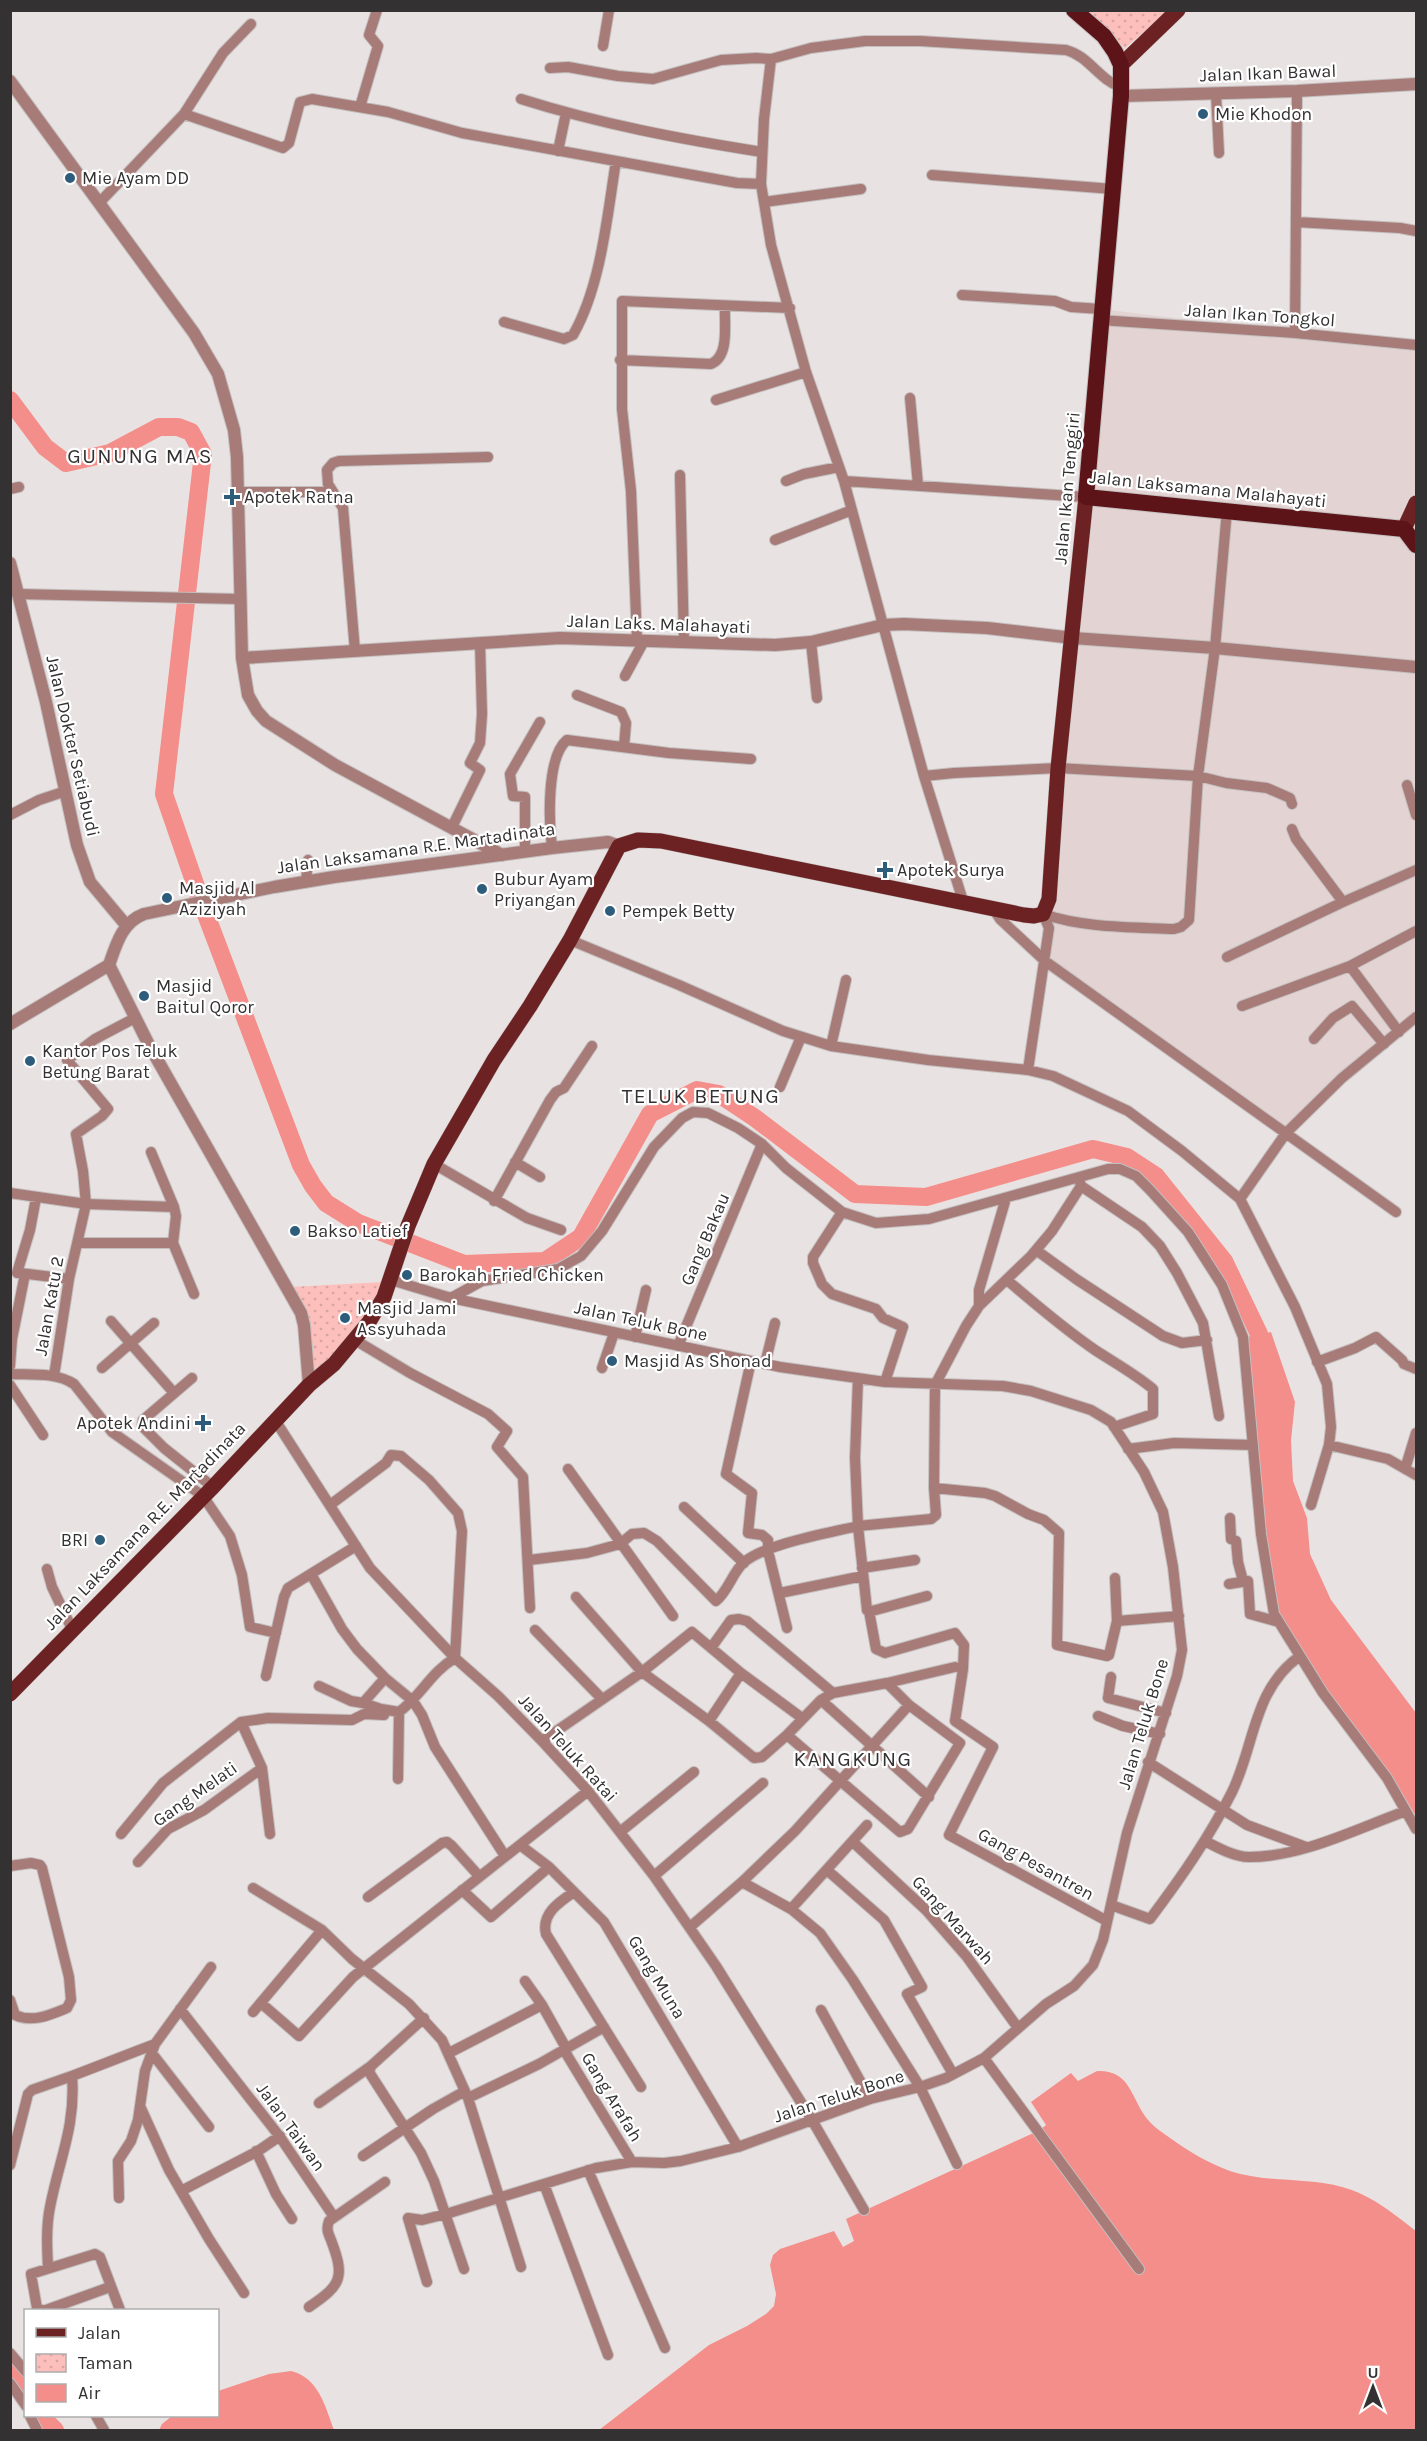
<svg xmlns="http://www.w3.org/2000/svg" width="1427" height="2441" font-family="Karla,sans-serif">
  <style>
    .built { fill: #e3d4d3 }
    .park { fill: url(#park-dots) }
    .water { fill: #f48e8a }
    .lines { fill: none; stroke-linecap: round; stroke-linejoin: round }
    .river { stroke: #f48e8a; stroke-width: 18 }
    .minor-casing { stroke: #c4bfbf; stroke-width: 12 }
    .tertiary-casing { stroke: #c4bfbf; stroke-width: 14 }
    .primary-casing { stroke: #c4bfbf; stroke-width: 16 }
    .trunk-casing { stroke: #c4bfbf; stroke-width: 18 }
    .minor { stroke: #a77b78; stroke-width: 10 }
    .tertiary { stroke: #a77b78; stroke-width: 12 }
    .primary { stroke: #6c2223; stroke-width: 15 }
    .trunk { stroke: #5c1418; stroke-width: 16 }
    .poi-dot { fill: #2e5c7b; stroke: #fff; stroke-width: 2 }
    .labels { text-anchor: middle; stroke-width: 4.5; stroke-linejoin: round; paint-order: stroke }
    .street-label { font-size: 18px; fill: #333131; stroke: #fff }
    .poi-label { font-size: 18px; fill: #333131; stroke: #fff; text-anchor: start }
    .quarter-label { font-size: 21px; letter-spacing: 1.5px; fill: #333131; stroke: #fff }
  </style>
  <defs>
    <pattern id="park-dots" width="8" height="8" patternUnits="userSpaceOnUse" patternTransform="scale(1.5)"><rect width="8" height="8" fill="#fcbfbb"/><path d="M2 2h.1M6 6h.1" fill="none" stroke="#d8a5a1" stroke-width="1.8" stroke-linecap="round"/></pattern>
  </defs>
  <rect width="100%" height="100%" fill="#e8e3e2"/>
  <path class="built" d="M1101 309 1416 347V1017L1286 1133 1045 961Z"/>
  <path class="park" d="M1084 11H1168L1125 48Z
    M383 1282 381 1295 315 1378 291 1287Z"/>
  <path class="water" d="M1271 1332 1295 1402 1291 1440 1293 1481 1307 1518 1310 1554 1331 1600 1416 1713V1816L1396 1784 1365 1747 1274 1612 1246 1337Z
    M1097 2071C1132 2070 1130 2099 1149 2121 1154 2127 1163 2133 1170 2138 1188 2151 1208 2163 1230 2171 1266 2183 1306 2177 1342 2187 1370 2194 1394 2214 1416 2231V2430H599L709 2345 747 2326 766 2314 774 2306 776 2294 770 2265 773 2255 780 2249 834 2231 843 2247 854 2241 846 2219 1040 2130 1046 2125 1031 2102 1071 2073 1078 2081Z
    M291 2371C319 2378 325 2406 334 2430H159L162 2424 172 2416H218V2391L269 2374Z"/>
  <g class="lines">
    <path class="river" d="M10 400 45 447 66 463 110 453 159 427H178L191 432 203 454 164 794 202 904 301 1165 313 1186 326 1203 358 1223 464 1264 545 1261 581 1237 650 1114 697 1090 719 1094 755 1118 855 1194 926 1197 1093 1149 1127 1157 1156 1176 1224 1261 1259 1334
      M10 2367 26 2391
      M41 2416 55 2430"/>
    <g class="minor-casing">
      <path id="minor" d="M603 46 609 10
        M771 59 764 119 761 184 771 245 806 372 844 481 924 776 963 901
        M550 68 568 67 618 76 653 79 721 60 756 58 771 59 811 48 865 41H920L1066 50C1089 56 1099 80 1121 87
        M1216 94 1219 153
        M521 99C600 124 680 139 762 152
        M360 107 378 46 369 35 377 10
        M184 114 223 53 251 24
        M558 151 566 113
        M932 175 1113 189
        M100 202 184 114 283 148 289 143 300 102 312 99 388 112 462 133 737 183 761 184
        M764 202 861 189
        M1296 222 1400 228 1416 231
        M962 295 1055 301 1071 307 1101 309
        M1100 320 1295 333 1416 345
        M504 322 564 339 573 335C601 286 607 217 616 161
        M1295 333 1297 91
        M620 360 711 364C730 356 724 324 725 306
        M910 398 918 485
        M716 400 806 372
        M680 475 684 643
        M786 481 804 474 839 467
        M844 481 1086 497
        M10 489 19 487
        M237 492H323
        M775 540 852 510
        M17 594 239 599
        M637 640 631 491 622 409V301L790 308
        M811 642 817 698
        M355 651 343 508 328 484 327 470 333 463 339 461 488 457
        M625 676 644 641
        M577 695 621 712 626 723 624 747
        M924 776 954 773 1058 768 1198 776 1226 783 1267 788 1290 798 1292 804
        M1407 785 1416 815
        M10 815 39 800 66 791
        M452 827 480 770 470 763 480 743 482 714 480 643
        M1292 829 1296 839 1343 902
        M552 848C549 823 546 757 567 740L669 753 751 759
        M525 852V797L513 796 510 774 540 722
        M306 882 308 860
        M993 908 1000 919 1045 961 1396 1212
        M1043 914C1084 928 1131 927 1174 929L1181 927 1189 920 1198 776 1215 648 1227 510
        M570 940 679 985 783 1031 831 1046 928 1060 1028 1070 1053 1076 1128 1111 1182 1151 1240 1199 1295 1307 1327 1384 1331 1427 1329 1445 1311 1505
        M1227 957 1343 902 1416 870
        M1350 966 1399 1032
        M1242 1006 1350 966 1416 931
        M1314 1039 1333 1018 1352 1006 1384 1044
        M831 1046 846 980
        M1028 1070 1049 928 1043 914
        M780 1087 801 1037
        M151 1152 174 1207 176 1216 173 1243
        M515 1162 540 1177
        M434 1164 527 1218 561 1230
        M1081 1186 1142 1227 1160 1246 1177 1273 1203 1323 1219 1416
        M10 1193 86 1204 174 1207
        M1240 1199 1286 1133 1342 1078 1416 1017
        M494 1201 550 1100 556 1092 564 1088 592 1046
        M842 1212 813 1257V1263L822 1284 832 1294 876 1309 883 1318 903 1327 885 1382
        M78 1243H173
        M173 1243 194 1294
        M1036 1250 1076 1279 1163 1336 1182 1343 1207 1340
        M17 1273 30 1230 36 1198
        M20 1273 69 1279
        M391 1280 451 1298 780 1367 885 1382 1003 1386 1031 1391 1091 1410 1111 1422 1144 1472 1163 1512 1173 1567 1182 1650 1177 1676 1127 1833 1103 1940 1093 1965 1074 1986 1046 2004 984 2058 946 2078 920 2087 870 2099 738 2147 681 2161 664 2163 632 2162 596 2168 446 2214 422 2220 408 2218 427 2282
        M1007 1280C1035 1304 1064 1329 1095 1350 1115 1363 1135 1374 1153 1389V1414L1114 1427
        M451 1298 482 1281 558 1269 581 1256 602 1231 654 1147 682 1118 693 1112 708 1113 738 1128 762 1144 786 1168 842 1212 876 1223 929 1219 1108 1169H1120L1136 1176 1150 1190 1188 1232 1222 1285 1243 1337 1261 1534 1274 1614 1323 1693 1387 1778 1416 1829
        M979 1306V1290L1006 1198
        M111 1321 174 1393
        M635 1337 646 1290
        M355 1340 410 1373 488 1414 507 1431 497 1447 523 1477 530 1608
        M678 1346 762 1144
        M751 1361 726 1474 752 1493 748 1533 762 1535 768 1540V1551L787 1628
        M1317 1362 1355 1348 1376 1337 1402 1360 1404 1364 1416 1369
        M765 1364 775 1323
        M10 1366 12 1339 25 1274
        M102 1368 154 1323
        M602 1368 614 1333
        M10 1374C31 1375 56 1372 74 1384L112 1432 203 1496 230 1536 242 1575 250 1627 276 1633
        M54 1376 69 1279 86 1204 83 1171 76 1134 102 1116 108 1109 67 1060 95 1039 135 1018
        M192 1378 143 1420 142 1426 164 1448 213 1487
        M10 1385 43 1435
        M275 1420 370 1568 455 1658 498 1696 542 1741 588 1791 654 1876 716 1966 812 2120 864 2210
        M1329 1445 1388 1459 1416 1475
        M1128 1449 1174 1443 1253 1445
        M568 1469 673 1616
        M1405 1469 1416 1433
        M934 1488 985 1493 995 1496 1028 1514 1044 1520 1059 1533 1057 1645 1107 1656 1109 1655 1117 1621 1179 1616
        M330 1505 386 1463 391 1455 401 1456 429 1480 458 1513 462 1531 455 1658C431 1672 421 1696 399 1712L381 1709 363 1703
        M684 1507 744 1563
        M1230 1518 1231 1539 1236 1541 1238 1562 1243 1581
        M529 1560 587 1553 620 1544 632 1534 644 1533 657 1541 716 1601C728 1591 732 1574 743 1563 764 1544 829 1533 858 1526L855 1458 858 1378
        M862 1568 915 1560
        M47 1569 52 1587 72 1629
        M311 1574 342 1629 357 1649 385 1678 413 1701 422 1715 435 1747 505 1856
        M1115 1578 1117 1621
        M1229 1584 1248 1581 1250 1614 1279 1622
        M780 1593 863 1576
        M927 1596 872 1611 867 1610 858 1526 931 1519 936 1515 934 1488 935 1385 966 1326 979 1306 1031 1256 1052 1231 1081 1186 1079 1178
        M576 1597 642 1672 709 1721 754 1758 762 1757 787 1735 821 1700 833 1693 887 1683 909 1705 960 1743 908 1829 900 1832 787 1735
        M869 1611 876 1649 885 1653 955 1633 964 1645 963 1669 955 1721 993 1747 949 1835 1107 1921
        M535 1630 602 1699
        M711 1648 731 1620 739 1619 747 1621 833 1693
        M266 1676 284 1597 288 1588 356 1546
        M1111 1677 1108 1698 1166 1713
        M887 1683 955 1667
        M319 1686 351 1701 363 1703 385 1678
        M821 1700 929 1797
        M1098 1716 1123 1726 1160 1734
        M709 1721 741 1673
        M241 1722 262 1768 270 1834
        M542 1741 642 1672 692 1632 741 1673 802 1718
        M1148 1762 1247 1825 1306 1847
        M398 1779 399 1712
        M620 1832 694 1772
        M121 1834 163 1783 241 1722 268 1718 352 1720 364 1714 384 1715
        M1205 1841C1218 1848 1235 1857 1249 1857 1302 1857 1356 1829 1406 1811
        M853 1842 926 1910 967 1957 1018 2028
        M520 1845 549 1867 604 1922 738 2147
        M138 1862 168 1829 204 1810 262 1768
        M10 1866 31 1863 40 1865 42 1868 69 1977 71 2000 67 2008C50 2015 32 2023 15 2015L10 2000
        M827 1870 884 1920 922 1987 907 1994 953 2074
        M654 1876 763 1783
        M742 1882 791 1909 867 1825
        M253 1888 322 1930 352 1959 409 2004 442 2040 468 2098 521 2267
        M462 1890 491 1917 549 1867
        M574 1892C559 1902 541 1914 546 1934L641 2087
        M368 1897 442 1843 447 1842 452 1846 479 1876
        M1111 1905 1150 1919C1180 1879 1209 1838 1232 1792 1255 1745 1253 1689 1300 1656
        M791 1909 820 1933 853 1980 920 2087 957 2164
        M690 1927 742 1882 795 1831 909 1705
        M525 1981 542 2005 566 2048 567 2055 632 2162
        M261 2003 299 2036 353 1977 588 1791
        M180 2009 280 2137 334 2217
        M821 2010 870 2099
        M253 2012 322 1930
        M424 2018 371 2066 369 2072 421 2153 434 2181 464 2269
        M151 2052 209 2127
        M449 2053 542 2005
        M984 2058 1139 2269
        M468 2098 539 2064 604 2027
        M319 2103 371 2066
        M140 2106 169 2170 209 2239 244 2293
        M256 2151 276 2194 292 2219
        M363 2156 433 2109 465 2091
        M10 2165 28 2094 32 2090 72 2076
        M588 2170 665 2348
        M544 2184 608 2355
        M181 2191 258 2151 280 2136
        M119 2198 118 2161 131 2141 138 2120 145 2071 155 2044 211 1967
        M48 2268C47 2247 46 2227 50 2207 59 2160 76 2126 72 2076L155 2044
        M309 2307C342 2285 345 2277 331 2240 328 2233 326 2229 329 2221L385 2182
        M42 2310 37 2308 31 2274 95 2254 100 2257 120 2310
        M46 2310 110 2287
        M10 2353 26 2372
        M10 2383 26 2406
        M30 2416 37 2430
        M96 2416 104 2430"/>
    </g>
    <g class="tertiary-casing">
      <path id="tertiary" d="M10 81 194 333 218 374 234 430 237 457 242 658 248 695 257 711 266 721 335 765 502 855
        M1121 96 1297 91 1416 84
        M10 563 46 702 77 845 90 882 126 925
        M242 658 560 638 775 645 811 642 883 625 904 624 987 628 1073 638 1215 648 1416 667
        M10 1024 109 965
        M309 1385 304 1325 301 1313 149 1045 109 965C116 945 122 922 144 914L274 887 334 877 552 848 608 842 619 846"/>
    </g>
    <g class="primary-casing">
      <path id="primary" d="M1121 65 1178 10
        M1404 529 1416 503
        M10 1694 213 1487 309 1385 334 1364 369 1322 384 1297 408 1226 434 1164 494 1060 530 1006 570 940 619 846 638 840 661 841 1024 915 1034 916 1043 914 1049 899 1058 768 1086 497"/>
    </g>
    <g class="trunk-casing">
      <path id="trunk" d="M1074 10 1104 36 1115 52 1121 65V96L1086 497 1404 529 1416 545"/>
    </g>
    <use href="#minor" class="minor"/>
    <use href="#tertiary" class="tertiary"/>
    <use href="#primary" class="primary"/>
    <use href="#trunk" class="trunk"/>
  </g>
  <g class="poi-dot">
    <circle cx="1203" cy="114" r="6"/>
    <circle cx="70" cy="178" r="6"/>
    <path d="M229 488h6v6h6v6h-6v6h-6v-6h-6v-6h6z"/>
    <path d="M882 861h6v6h6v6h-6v6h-6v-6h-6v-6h6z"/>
    <circle cx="482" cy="889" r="6"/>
    <circle cx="167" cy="898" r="6"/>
    <circle cx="610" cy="911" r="6"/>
    <circle cx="144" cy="996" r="6"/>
    <circle cx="30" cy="1061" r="6"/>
    <circle cx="295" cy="1231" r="6"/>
    <circle cx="407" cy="1275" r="6"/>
    <circle cx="345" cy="1318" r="6"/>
    <circle cx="612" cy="1361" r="6"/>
    <path d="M200 1414h6v6h6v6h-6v6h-6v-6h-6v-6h6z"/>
    <circle cx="100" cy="1540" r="6"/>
  </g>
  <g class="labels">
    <g class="street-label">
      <text transform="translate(1268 73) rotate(-2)" y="6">Jalan Ikan Bawal</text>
      <text transform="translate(1260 315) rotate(4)" y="6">Jalan Ikan Tongkol</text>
      <text transform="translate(1067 488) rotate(-85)" y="6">Jalan Ikan Tenggiri</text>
      <text transform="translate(1208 489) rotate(6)" y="6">Jalan Laksamana Malahayati</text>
      <text transform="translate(659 624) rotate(2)" y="6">Jalan Laks. Malahayati</text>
      <text transform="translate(73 746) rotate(77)" y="6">Jalan Dokter Setiabudi</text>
      <text transform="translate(416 848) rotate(-8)" y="6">Jalan Laksamana R.E. Martadinata</text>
      <text transform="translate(705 1239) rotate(-67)" y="6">Gang Bakau</text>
      <text transform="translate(49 1306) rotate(-80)" y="6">Jalan Katu 2</text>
      <text transform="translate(641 1321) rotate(12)" y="6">Jalan Teluk Bone</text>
      <text transform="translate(145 1526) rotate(-46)" y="6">Jalan Laksamana R.E. Martadinata</text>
      <text transform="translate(1143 1724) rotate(-73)" y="6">Jalan Teluk Bone</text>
      <text transform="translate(568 1748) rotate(48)" y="6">Jalan Teluk Ratai</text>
      <text transform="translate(195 1794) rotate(-35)" y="6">Gang Melati</text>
      <text transform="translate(1036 1864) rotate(29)" y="6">Gang Pesantren</text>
      <text transform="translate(953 1920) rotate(48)" y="6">Gang Marwah</text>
      <text transform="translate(657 1977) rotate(59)" y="6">Gang Muna</text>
      <text transform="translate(839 2096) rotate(-18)" y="6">Jalan Teluk Bone</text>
      <text transform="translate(612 2097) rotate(59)" y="6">Gang Arafah</text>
      <text transform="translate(291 2127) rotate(54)" y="6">Jalan Taiwan</text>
    </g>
    <g class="poi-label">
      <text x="1215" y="120">Mie Khodon</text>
      <text x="82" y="184">Mie Ayam DD</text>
      <text x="244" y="503">Apotek Ratna</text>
      <text x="897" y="876">Apotek Surya</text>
      <text x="494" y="885">Bubur Ayam<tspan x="494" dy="21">Priyangan</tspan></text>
      <text x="179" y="894">Masjid Al<tspan x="179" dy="21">Aziziyah</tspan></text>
      <text x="622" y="917">Pempek Betty</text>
      <text x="156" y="992">Masjid<tspan x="156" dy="21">Baitul Qoror</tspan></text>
      <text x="42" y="1057">Kantor Pos Teluk<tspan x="42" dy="21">Betung Barat</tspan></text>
      <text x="307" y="1237">Bakso Latief</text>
      <text x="419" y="1281">Barokah Fried Chicken</text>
      <text x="357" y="1314">Masjid Jami<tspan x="357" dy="21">Assyuhada</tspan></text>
      <text x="624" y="1367">Masjid As Shonad</text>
      <text x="191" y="1429" text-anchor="end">Apotek Andini</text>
      <text x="88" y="1546" text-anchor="end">BRI</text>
    </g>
    <g class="quarter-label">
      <text x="140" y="463">GUNUNG MAS</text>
      <text x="701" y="1103">TELUK BETUNG</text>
      <text x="853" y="1766">KANGKUNG</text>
    </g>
  </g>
  <rect width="1427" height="2441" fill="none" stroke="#333131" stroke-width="24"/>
  <rect x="24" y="2309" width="195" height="108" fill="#ffffff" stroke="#adadad" stroke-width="1.5"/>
  <rect x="36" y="2328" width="30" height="9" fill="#6c2223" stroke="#adadad" stroke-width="1.5"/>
  <text x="78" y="2339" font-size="18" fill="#333131">Jalan</text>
  <rect x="36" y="2354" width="30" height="18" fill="url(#park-dots)" stroke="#adadad" stroke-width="1.5"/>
  <text x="78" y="2369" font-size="18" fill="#333131">Taman</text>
  <rect x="36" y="2384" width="30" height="18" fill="#f48e8a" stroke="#adadad" stroke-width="1.5"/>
  <text x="78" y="2399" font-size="18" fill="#333131">Air</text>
  <g transform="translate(1373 2387)" stroke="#ffffff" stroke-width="4.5" paint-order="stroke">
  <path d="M0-4.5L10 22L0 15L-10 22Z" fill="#333131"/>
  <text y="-9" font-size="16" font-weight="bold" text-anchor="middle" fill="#333131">U</text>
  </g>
</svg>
